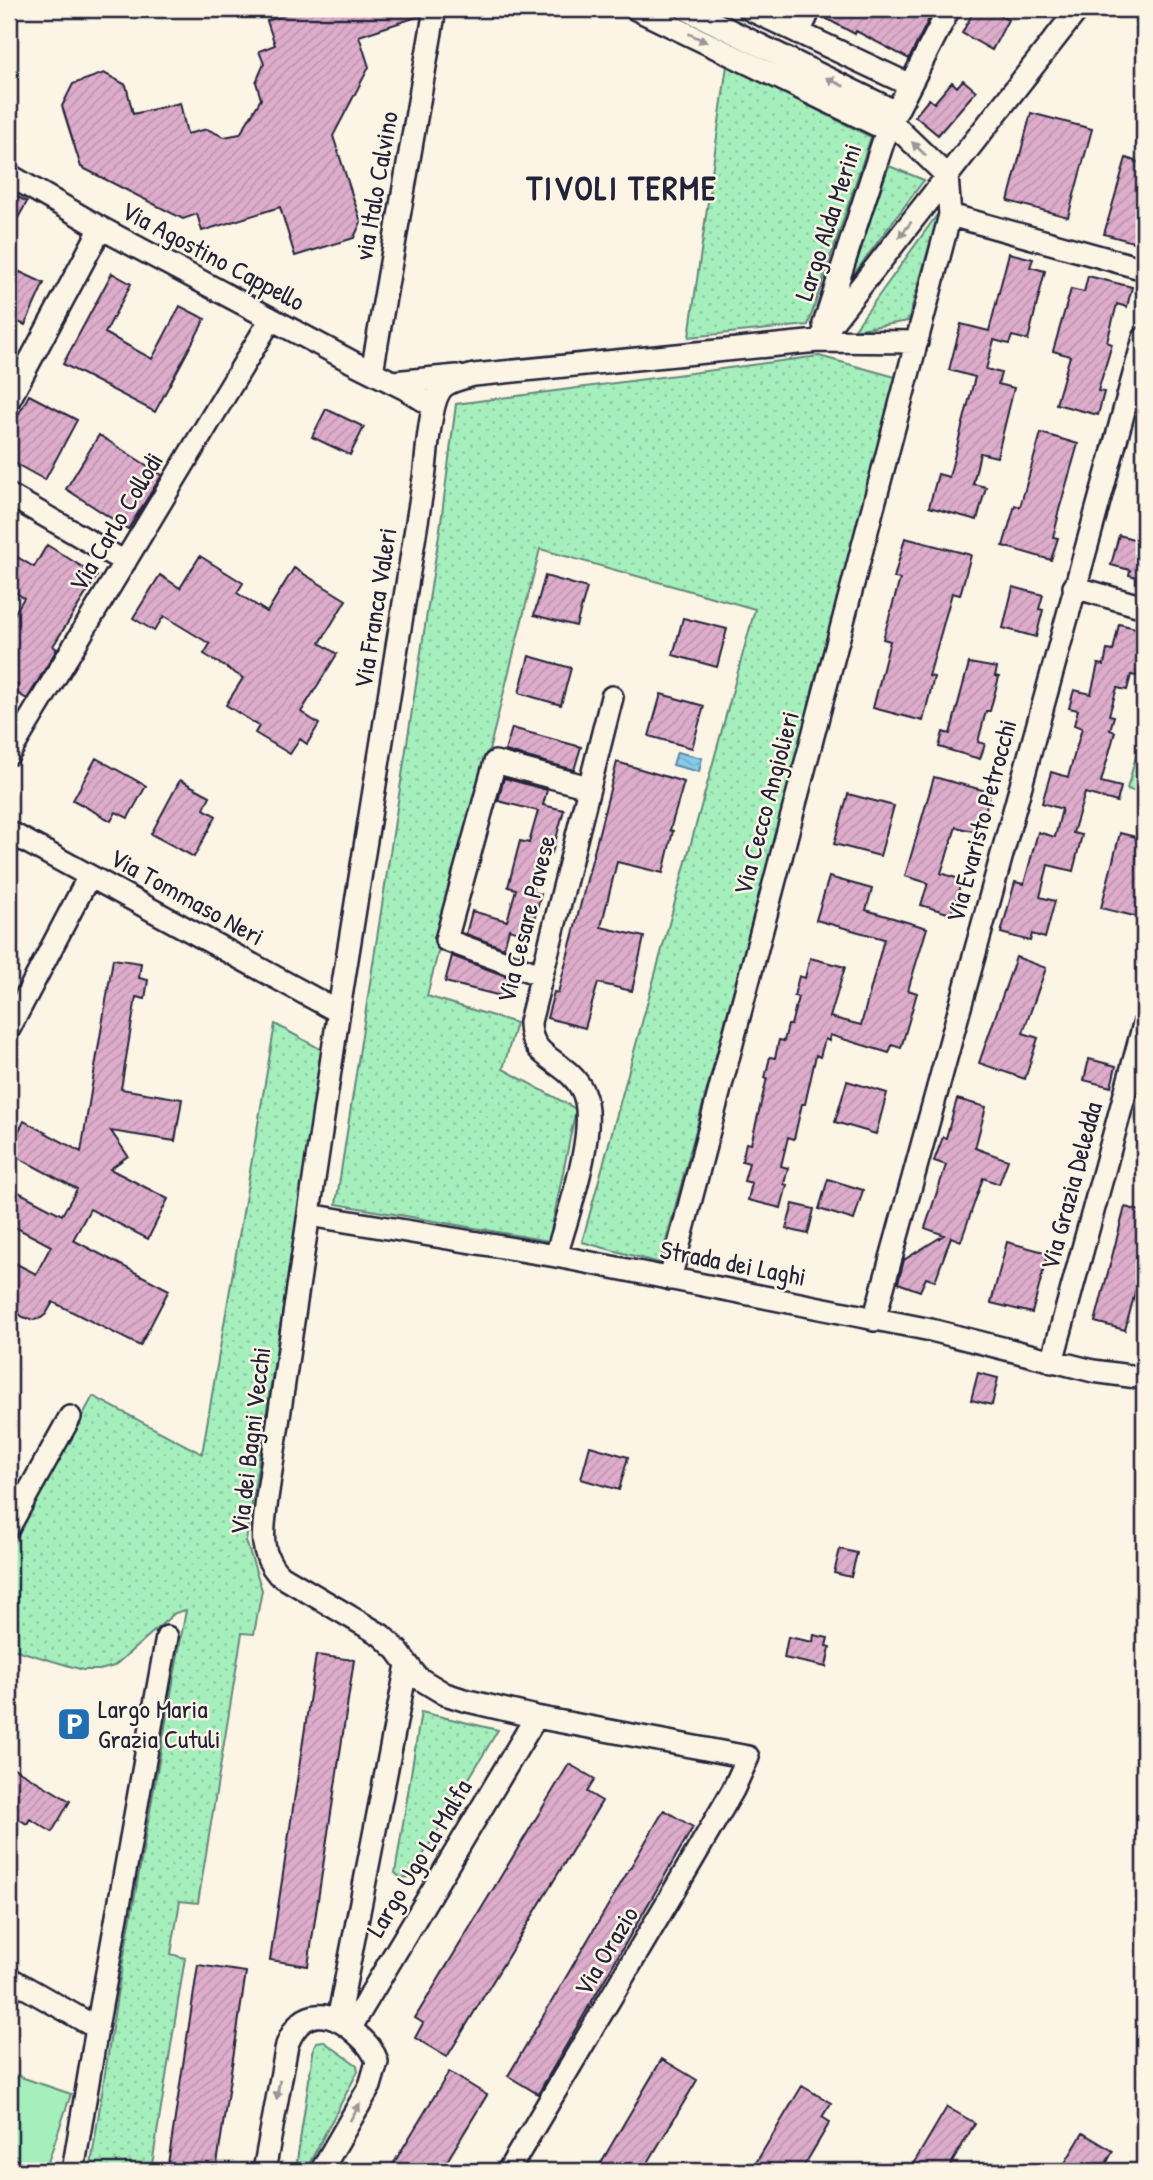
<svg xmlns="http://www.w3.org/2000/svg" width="1153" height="2180" font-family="'Patrick Hand',sans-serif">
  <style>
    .grass { fill: url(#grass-dots); stroke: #64887c; stroke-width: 2 }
    .pitch { fill: #a5efbd; stroke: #64887c; stroke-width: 2 }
    .water { fill: url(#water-waves); stroke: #5e87a3; stroke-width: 2 }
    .building { fill: url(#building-hatch); stroke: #22223b; stroke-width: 2 }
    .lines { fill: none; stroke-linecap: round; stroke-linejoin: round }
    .street-casing { stroke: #22223b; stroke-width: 26 }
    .street { stroke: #fcf5e5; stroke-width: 21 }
    .oneway { fill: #9a9698 }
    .labels { text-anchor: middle; stroke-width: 5; stroke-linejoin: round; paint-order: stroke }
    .street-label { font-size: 26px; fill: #22223b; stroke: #fcf5e5 }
    .poi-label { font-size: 26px; fill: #22223b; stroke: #fcf5e5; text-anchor: start }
    .district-label { font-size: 33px; font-weight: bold; letter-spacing: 2px; fill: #22223b; stroke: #fcf5e5 }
  </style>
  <defs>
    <pattern id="grass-dots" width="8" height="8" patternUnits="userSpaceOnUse" patternTransform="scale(1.75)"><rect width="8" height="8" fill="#a5efbd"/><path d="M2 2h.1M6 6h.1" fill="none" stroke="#8ecda3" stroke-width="1.8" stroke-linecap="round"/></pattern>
    <pattern id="water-waves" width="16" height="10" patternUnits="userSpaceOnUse" patternTransform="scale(1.75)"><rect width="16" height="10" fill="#86cbe8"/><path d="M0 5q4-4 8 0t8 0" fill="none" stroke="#73aec8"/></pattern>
    <pattern id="building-hatch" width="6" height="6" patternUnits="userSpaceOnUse" patternTransform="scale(1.75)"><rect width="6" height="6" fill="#deadcb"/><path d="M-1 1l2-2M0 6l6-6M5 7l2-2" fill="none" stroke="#be95af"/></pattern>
  </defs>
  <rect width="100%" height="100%" fill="#fcf5e5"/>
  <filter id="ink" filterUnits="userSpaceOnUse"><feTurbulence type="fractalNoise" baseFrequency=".0143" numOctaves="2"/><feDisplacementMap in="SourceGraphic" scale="14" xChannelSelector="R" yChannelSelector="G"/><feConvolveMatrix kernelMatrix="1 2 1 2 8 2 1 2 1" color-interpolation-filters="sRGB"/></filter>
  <g filter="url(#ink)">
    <path class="grass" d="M727 65 871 137 808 325 689 337Z
      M889 166 924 180 848 282Z
      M939 212 908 321 854 330Z
      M819 356 899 378 660 1263 582 1242 755 609 540 549 427 996 516 1023 503 1069 576 1109 549 1241 336 1204 441 522 456 404Z
      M1144 727V794L1127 789Z
      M275 1024 324 1051 246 1541 262 1590 254 1634 242 1633 198 1903 180 1901 171 1954 185 1958 151 2171H90L117 1995 186 1610 175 1613 114 1666 100 1670H83L9 1648V1551L93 1396 202 1454Z
      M421 1712 498 1730 410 1877 401 1878 395 1873Z
      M323 2041 357 2065 358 2071 309 2164 303 2167 298 2165 297 2161 314 2046 317 2042Z"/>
    <path class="pitch" d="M9 2073 71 2094 45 2171H9Z"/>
    <path class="water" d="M677 752 702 758 699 772 673 765Z"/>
    <path class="building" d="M282 9H422L420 16 359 36 369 67 333 136 361 222 354 238 295 256 280 207 202 231 197 214 183 219 81 167 62 106 73 84 104 73 126 85 133 114 180 103 187 134 207 129 224 137 240 134 261 99 256 82 264 64 259 51 275 45 267 21 285 15Z
      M832 9H934L909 59 856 31 855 34 827 19Z
      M975 9H988L1008 20 992 50 962 33Z
      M963 80 976 91 938 135 915 116 929 99 934 103 952 82 957 87Z
      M1031 113 1092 129 1068 217 1008 201Z
      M1126 158 1144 164V245L1104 234Z
      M9 192 27 202 9 234Z
      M1009 253 1033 259 1030 267 1045 271 1028 340 1012 336 1009 344 994 340 986 369 1001 373 998 384 1014 388 997 457 980 453 973 484 986 487 977 520 929 507 938 474 949 477 975 377 949 370 961 324 989 331Z
      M9 267 44 283 25 325 9 318Z
      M112 273 131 284 105 333 152 359 180 306 205 319 155 412 63 364Z
      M1088 276 1132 287 1127 307 1117 304 1107 342 1112 344 1098 391 1104 392 1098 415 1056 404 1070 356 1053 351 1071 289 1084 292Z
      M29 395 77 420 45 480 9 460V432Z
      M326 409 364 427 350 455 312 437Z
      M1041 433 1078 444 1057 517 1058 518 1053 537 1058 538 1051 560 1003 546 1015 505 1020 507Z
      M99 435 162 475 128 529 66 489Z
      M1138 533 1144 534V579L1129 575 1130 570 1111 565 1119 535 1137 540Z
      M905 538 971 555 960 595 952 593 929 676 934 677 923 721 873 708 890 641 883 639 900 579 894 578Z
      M47 545 97 576 53 646 57 649 27 699 14 691 18 685 9 679V622L24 598 9 588V552L34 567Z
      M200 556 243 583 237 593 267 612 294 568 346 600 320 643 337 654 301 712 319 724 307 744 300 739 290 754 255 733 259 726 226 705 243 678 204 654 210 644 164 616 154 631 133 618 160 575 180 588Z
      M545 576 587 588 576 626 534 615Z
      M1013 587 1043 595 1039 609 1043 610 1036 637 1003 628Z
      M683 618 727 629 717 667 673 655Z
      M1119 624 1144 630V663L1141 662 1137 676 1131 675 1127 690 1117 688 1109 715 1114 716 1110 730 1115 732 1101 782 1121 787 1117 802 1085 793 1073 833 1082 835 1073 871 1048 865 1040 897 1055 901 1045 938 1032 934 1030 941 1001 933 1015 882 1024 884 1038 832 1055 837 1062 809 1042 803 1051 772 1068 777 1082 728 1074 725 1078 710 1069 708 1074 690 1091 694 1098 664 1104 665 1107 650 1113 651Z
      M529 656 571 668 561 705 519 693Z
      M969 663 997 668 995 676 999 677 990 711H986L978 742 985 744 980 759 939 747 943 732 950 734Z
      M661 694 704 706 692 748 649 736Z
      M512 728 581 747 574 770 505 751Z
      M96 758 146 786 128 818 116 812 111 821 73 800Z
      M617 762 684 782 670 830 673 831 663 873 617 862 601 927 644 937 632 991 598 983 585 1028 547 1018 554 992 558 993Z
      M934 777 990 792 980 833 956 827 941 873 962 880 951 914 921 905 928 883 905 876Z
      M504 778 547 790 543 805 564 810 552 853 543 850 532 892 541 894 530 935 509 929 504 948 466 934 472 911 507 921 516 889 508 887 520 841 529 843 538 811 498 801Z
      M180 780 210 796 204 809 216 816 194 857 151 834Z
      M848 794 894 806 880 856 834 844Z
      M1120 833 1144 839V892L1138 917 1101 908Z
      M829 877 872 889 866 910 927 928 908 990 917 993 901 1048 892 1045 889 1053 830 1035 829 1041 825 1039 820 1057 816 1055 805 1104H802L794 1139 788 1137 781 1166 788 1168 784 1184 787 1185 781 1208 748 1200 752 1183 744 1181 749 1163 742 1161 746 1143 751 1144 767 1078H765L770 1057 775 1058 779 1040 784 1041 788 1025H791L798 997 794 996 799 976 805 978 810 958 845 967 830 1017 861 1025 884 939 816 920Z
      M452 956 514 979 509 998 445 982Z
      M1016 957 1046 968 1023 1033 1038 1038 1025 1079 979 1063Z
      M113 959 141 963 139 978 148 980 145 999 136 997 121 1089 182 1099 175 1141 111 1131 128 1156 110 1169 168 1199 148 1239 90 1209 73 1240 169 1290 140 1346 53 1302 46 1314 41 1318 34 1320 23 1317 9 1306V1260L36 1274 51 1246 9 1224V1187L62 1215 77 1189 9 1153V1150L24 1121 81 1152Z
      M1089 1059 1116 1066 1111 1087 1084 1080Z
      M847 1081 887 1093 876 1134 835 1122Z
      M957 1099 986 1107 975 1148 1008 1160 999 1184 983 1178 961 1241 951 1237 935 1281 926 1278 920 1291 898 1283 904 1260 944 1235 925 1228 946 1165 934 1161 943 1137 946 1138Z
      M828 1179 863 1190 854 1220 819 1209Z
      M793 1204 814 1209 808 1234 786 1229Z
      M1125 1207 1144 1212V1259L1125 1330 1095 1322Z
      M1007 1242 1048 1253 1032 1313 991 1303Z
      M978 1373 998 1378 992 1405 971 1400Z
      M590 1446 628 1457 619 1490 581 1479Z
      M840 1549 857 1553 851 1577 834 1573Z
      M814 1635 828 1638 826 1646 830 1647 826 1667 784 1658 788 1637 813 1642Z
      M316 1655 354 1660 308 1966 270 1960Z
      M569 1764 595 1779 587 1792 602 1801 447 2057 415 2038 423 2023 415 2018Z
      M9 1765 70 1801 52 1832 30 1819 27 1824 9 1813Z
      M664 1810 693 1827 538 2094 508 2076Z
      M198 1965 246 1972 216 2171H167Z
      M662 2059 697 2080 643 2171H596Z
      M449 2072 487 2095 441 2171H389Z
      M802 2086 831 2103 822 2117 830 2122 801 2171H751Z
      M947 2107 975 2123 947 2171H909Z
      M1083 2133 1113 2151 1102 2171H1060Z"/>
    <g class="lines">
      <g class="street-casing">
        <path id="street" d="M636 9 887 130
          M686 9 896 112
          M749 9 910 85
          M799 33 810 9
          M9 175 101 228 356 364 404 388 433 406
          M950 215 1144 269
          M824 324 887 130 949 9
          M818 341 1078 9
          M372 372 435 9
          M393 382 457 376
          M9 400 101 228
          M9 495 125 562
          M1074 587 1144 607
          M9 754 271 319
          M9 832 339 1012
          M540 975 446 940 495 762 588 787
          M9 1029 89 876
          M309 1215 556 1256 931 1330 1093 1371 1144 1378
          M556 1256C567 1217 599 1128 583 1092 568 1059 529 1061 530 1022L612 697
          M670 1279 950 215 947 176 891 122
          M874 1320 1144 338
          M1052 1362 1144 1024
          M9 1527 70 1417
          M9 1978 97 2028 73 2171
          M338 2020 407 1665
          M351 2027 536 1717
          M97 2028 167 1637
          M264 2171 287 2045C302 2005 332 2010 359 2036 368 2044 374 2051 377 2062L370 2086 321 2171
          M508 2171 694 1857 733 1790 748 1757 536 1717 464 1700 445 1694 417 1677 397 1650 381 1635 278 1574C257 1550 264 1528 267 1498L340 1003 424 478C427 457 429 400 443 387 451 380 464 378 474 375L818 341 917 342"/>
      </g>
      <use href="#street" class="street"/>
    </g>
    <defs><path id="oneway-solid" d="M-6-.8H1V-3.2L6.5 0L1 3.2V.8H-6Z" transform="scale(1.75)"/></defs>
    <g class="oneway">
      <use href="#oneway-solid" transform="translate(698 38) rotate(25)"/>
      <use href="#oneway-solid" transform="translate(835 82) rotate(-154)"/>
      <use href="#oneway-solid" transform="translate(919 149) rotate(-136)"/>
      <use href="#oneway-solid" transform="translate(905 230) rotate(128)"/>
      <use href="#oneway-solid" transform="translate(278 2090) rotate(100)"/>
      <use href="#oneway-solid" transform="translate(355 2112) rotate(-60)"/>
    </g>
  </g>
  <defs>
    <g id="parking-square" transform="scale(1.75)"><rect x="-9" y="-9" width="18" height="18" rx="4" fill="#1f6fb2" stroke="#fcf5e5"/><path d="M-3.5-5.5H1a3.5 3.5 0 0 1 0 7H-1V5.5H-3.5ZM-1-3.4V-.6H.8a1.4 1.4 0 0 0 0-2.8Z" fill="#fff"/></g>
  </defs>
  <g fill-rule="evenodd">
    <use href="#parking-square" x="74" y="1724"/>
  </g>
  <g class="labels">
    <g class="street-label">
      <text transform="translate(376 186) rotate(-80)" y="9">via Italo Calvino</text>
      <text transform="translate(828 222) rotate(-72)" y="9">Largo Alda Merini</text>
      <text transform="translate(213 256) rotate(28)" y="9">Via Agostino Cappello</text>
      <text transform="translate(116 522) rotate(-59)" y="9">Via Carlo Collodi</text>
      <text transform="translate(375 608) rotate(-81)" y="9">Via Franca Valeri</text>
      <text transform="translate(766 803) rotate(-75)" y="9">Via Cecco Angiolieri</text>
      <text transform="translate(981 821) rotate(-75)" y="9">Via Evaristo Petrocchi</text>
      <text transform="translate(187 897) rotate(29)" y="9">Via Tommaso Neri</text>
      <text transform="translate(526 919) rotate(-76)" y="9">Via Cesare Pavese</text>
      <text transform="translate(1071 1186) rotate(-75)" y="9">Via Grazia Deledda</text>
      <text transform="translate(733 1263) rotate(11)" y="9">Strada dei Laghi</text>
      <text transform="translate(250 1441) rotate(-83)" y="9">Via dei Bagni Vecchi</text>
      <text transform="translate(419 1858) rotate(-59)" y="9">Largo Ugo La Malfa</text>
      <text transform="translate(606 1951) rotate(-59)" y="9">Via Orazio</text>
    </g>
    <g class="poi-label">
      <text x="98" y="1718">Largo Maria<tspan x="98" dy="30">Grazia Cutuli</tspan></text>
    </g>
    <g class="district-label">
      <text x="622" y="200">TIVOLI TERME</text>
    </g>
  </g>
  <rect width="1153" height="2180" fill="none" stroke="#fcf5e5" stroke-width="35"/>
  <rect x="18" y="18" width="1118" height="2145" fill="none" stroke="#22223b" stroke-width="2.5" filter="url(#ink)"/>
</svg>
